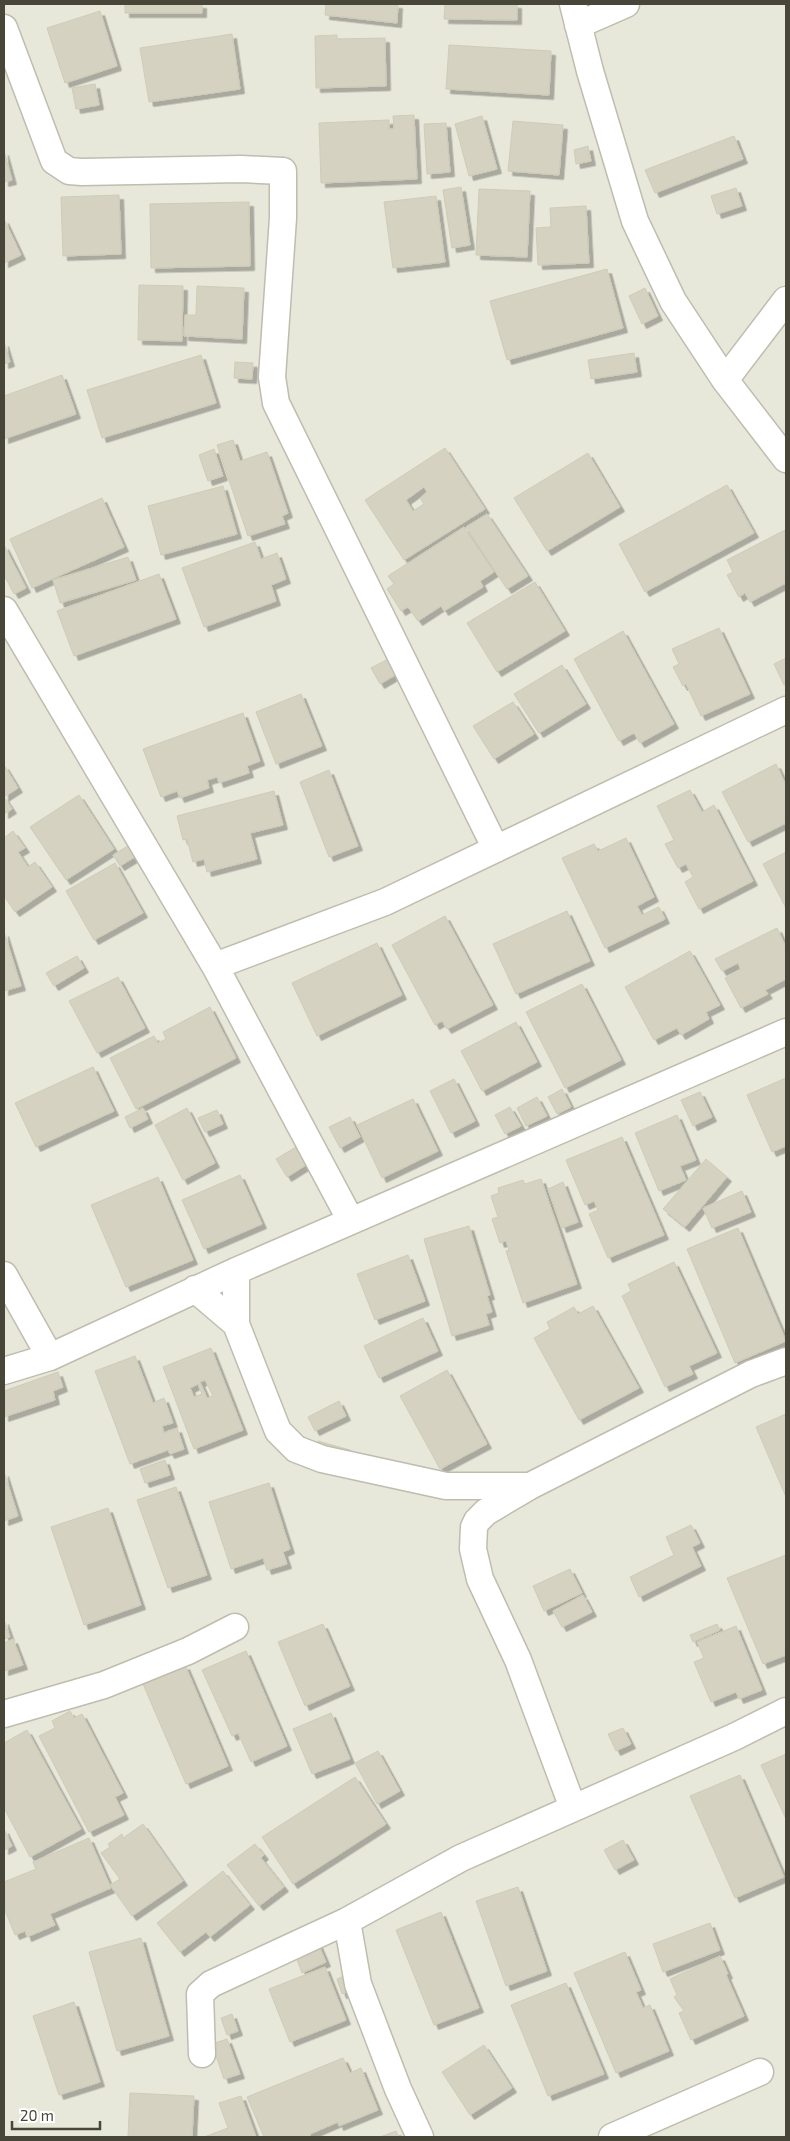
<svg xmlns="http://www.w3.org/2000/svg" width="790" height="2141" font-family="'Exo 2',sans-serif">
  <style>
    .residential { fill: #e7e7da }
    .building { fill: #d5d2c1; stroke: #cfcbb5; fill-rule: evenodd; filter: url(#shadow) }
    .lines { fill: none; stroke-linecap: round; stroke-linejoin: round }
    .street-casing { stroke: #bfbdae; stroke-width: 29 }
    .street { stroke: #fff; stroke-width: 26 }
  </style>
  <defs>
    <filter id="shadow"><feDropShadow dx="4.5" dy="4.5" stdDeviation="0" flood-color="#0004"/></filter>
  </defs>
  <rect width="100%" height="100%" fill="#f4f4eb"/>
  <path class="residential" d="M4 4H786V2137H4Z"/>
  <path class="building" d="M125 4H202V13H125Z
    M326 4H398L397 23 325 15Z
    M445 4H517V20L444 19Z
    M100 11 117 66 65 83 47 28Z
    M232 34 240 89 149 102 140 48Z
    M337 35V39L385 38 386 86 316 88 315 36Z
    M449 45 551 51 549 95 446 89Z
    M95 84 99 105 76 109 72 88Z
    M414 115 417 179 321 183 319 123 389 120V129H394L393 116Z
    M482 116 497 169 469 176 455 124Z
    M513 121 563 125 559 175 508 171Z
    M446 123 450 172 427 174 424 124Z
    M734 136 743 159 655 193 645 170Z
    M588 146 591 161 576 164 574 150Z
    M4 151 12 180 4 182Z
    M461 187 470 245 452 248 443 190Z
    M736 188 742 206 717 214 711 196Z
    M479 189 530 191 527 257 476 255Z
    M119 195 121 254 63 256 61 197Z
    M436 196 445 262 393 268 384 202Z
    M249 202 250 266 151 268 150 204Z
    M586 206 589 263 538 265 536 228 551 227 550 208Z
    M4 219 21 255 4 263Z
    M607 269 623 328 507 360 490 301Z
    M139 285 183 286 182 341 138 340Z
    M197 286 244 288 242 339 184 336 185 315H196Z
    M645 288 658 316 642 324 629 296Z
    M4 342 10 362 4 364Z
    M634 353 637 372 591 379 588 360Z
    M201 355 216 403 102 438 87 390Z
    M235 362 253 363 252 379 234 378Z
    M62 375 76 414 4 439V396Z
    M233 440 240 461 267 452 288 513 282 516 285 524 248 536 217 445Z
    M445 448 485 509 404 560 365 500ZM424 487 427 492 420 498 424 504 413 511 406 500Z
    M214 449 223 476 208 481 199 455Z
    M588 453 620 507 547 551 514 498Z
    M727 485 754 533 645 592 619 544Z
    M223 486 237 534 161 555 148 506Z
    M102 498 124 547 32 588 10 539Z
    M487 514 528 576 507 589 466 527Z
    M464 527 494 572 480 581 483 587 444 611 441 606 418 621 408 607 401 611 387 589 394 584 388 576Z
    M785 530 786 583 750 602 745 593 739 597 727 575 733 572 727 560Z
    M255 542 261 559 277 553 286 579 271 585 276 601 204 627 182 568Z
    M4 545 26 588 14 594 4 575Z
    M128 557 136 580 60 603 53 580Z
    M159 574 176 619 74 656 57 611Z
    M535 582 565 631 497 672 467 623Z
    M719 628 750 694 701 716 686 684 683 686 673 667 679 664 672 649Z
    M623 631 674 724 640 743 634 733 619 741 574 659Z
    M786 658V684L784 685 774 664Z
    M388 659 397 674 380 684 371 668Z
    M562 665 586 704 539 733 514 694Z
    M301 694 322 746 276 764 256 712Z
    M513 702 534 734 494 759 473 726Z
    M243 713 260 761 247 766 249 773 219 783 217 777 207 780 209 788 180 798 177 791 161 797 143 749Z
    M776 764 786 785V823L748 842 722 792Z
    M4 765 18 788 4 797 12 809 4 814Z
    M329 770 358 846 329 857 300 782Z
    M690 790 702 812 714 805 753 881 699 909 685 882 693 877 686 864 678 868 665 844 674 840 657 806Z
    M274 791 283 825 250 833 257 859 207 872 204 859 193 862 187 839 183 840 177 816Z
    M79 795 114 849 66 880 30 827Z
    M13 831 25 848 18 852 28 867 35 862 52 887 15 912 4 896V838Z
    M626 838 654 897 637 906 642 915 659 907 665 919 605 948 562 858 594 844 598 851Z
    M131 844 138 855 120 866 113 855Z
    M786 852V908L763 864Z
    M115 863 143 913 94 940 66 891Z
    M567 911 590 961 516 994 493 944Z
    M445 916 493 1005 447 1029 442 1021 435 1025 392 945Z
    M777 928 786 947V979L765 990 768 994 741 1008 725 978 741 970 738 963 722 971 715 959Z
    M4 932 21 986 4 991Z
    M377 943 402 995 317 1036 292 983Z
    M690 951 720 1005 706 1012 709 1019 681 1035 677 1028 654 1040 625 987Z
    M77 956 84 968 54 986 46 973Z
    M118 977 145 1028 97 1053 69 1001Z
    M582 984 621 1060 565 1088 526 1012Z
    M210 1007 236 1058 136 1109 110 1058 154 1036 158 1043 166 1039 163 1032Z
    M516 1022 537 1062 482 1091 461 1051Z
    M93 1067 114 1111 36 1147 15 1103Z
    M786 1078V1146L772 1152 747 1095Z
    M454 1079 475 1121 451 1133 430 1091Z
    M562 1089 571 1107 557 1114 548 1097Z
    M700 1092 712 1117 693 1126 681 1100Z
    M537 1097 547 1116 526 1126 517 1108Z
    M413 1099 438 1151 382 1178 357 1125Z
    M510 1107 521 1126 505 1134 495 1115Z
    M143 1108 148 1119 130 1128 125 1117Z
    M187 1108 215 1163 183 1180 155 1125Z
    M217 1110 223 1124 205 1132 198 1118Z
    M677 1115 696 1160 680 1166 686 1180 659 1191 635 1133Z
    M350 1117 360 1137 340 1148 329 1127Z
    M622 1137 664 1235 608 1258 589 1214 598 1210 594 1201 585 1205 566 1160Z
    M296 1147 306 1165 287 1177 276 1159Z
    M706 1159 727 1177 685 1227 663 1209Z
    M240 1175 262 1224 204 1249 182 1200Z
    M158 1177 193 1260 126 1287 91 1205Z
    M541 1179 577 1284 523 1303 506 1251 509 1250 506 1241 500 1243 492 1219 498 1217 491 1196 499 1193 498 1188 523 1180 525 1184Z
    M563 1182 578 1222 562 1228 548 1189Z
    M742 1191 751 1212 712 1228 703 1208Z
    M469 1226 490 1295 487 1296 492 1312 486 1314 489 1325 452 1336 424 1239Z
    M738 1228 786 1341 735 1363 687 1249Z
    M408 1255 425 1301 375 1320 357 1274Z
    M674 1262 717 1353 689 1366 693 1374 665 1387 622 1296 631 1291 628 1284Z
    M593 1306 639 1388 579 1420 534 1338 550 1329 547 1322 574 1307 578 1314Z
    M423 1318 438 1351 379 1378 364 1346Z
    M211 1348 243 1430 194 1449 163 1367ZM205 1380 213 1396 207 1398 200 1382ZM198 1384 202 1394 194 1397 190 1388Z
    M135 1356 153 1403 164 1398 173 1423 162 1426 164 1433 177 1428 184 1449 170 1454 168 1450 130 1464 95 1371Z
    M447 1370 487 1444 440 1469 400 1396Z
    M58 1372 63 1387 53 1391 55 1400 4 1417V1391Z
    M339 1401 346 1416 315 1431 308 1417Z
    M786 1414V1497L756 1427Z
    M318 1441 350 1450 347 1463 315 1455Z
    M165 1460 170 1475 145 1483 140 1469Z
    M4 1472 18 1516 4 1521Z
    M269 1483 290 1549 283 1552 287 1564 267 1570 263 1558 231 1569 209 1502Z
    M176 1487 207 1575 168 1588 137 1500Z
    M108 1508 141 1605 84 1625 51 1527Z
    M691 1525 700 1543 692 1547 701 1566 639 1597 630 1577 674 1555 666 1537Z
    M786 1555V1655L763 1664 727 1578Z
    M570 1569 582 1593 544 1611 533 1586Z
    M583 1595 592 1612 562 1627 553 1611Z
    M4 1620 10 1637 4 1639Z
    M323 1624 350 1686 305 1706 278 1642Z
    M717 1624 720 1630 693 1642 690 1635Z
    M736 1626 762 1690 739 1699 736 1692 711 1702 694 1662 704 1658 697 1642Z
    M13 1639 23 1665 4 1671V1643Z
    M246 1651 287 1746 251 1762 238 1733 232 1736 202 1670Z
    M185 1665 228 1766 186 1784 143 1684Z
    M70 1711 74 1718 82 1714 123 1793 115 1797 124 1815 89 1832 39 1736 55 1728 52 1721Z
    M331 1713 350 1759 312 1774 293 1729Z
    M623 1728 631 1744 616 1751 608 1734Z
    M27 1730 81 1829 30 1857 4 1808V1743Z
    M378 1751 400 1791 377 1804 355 1763Z
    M786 1754V1819L761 1765Z
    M740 1775 784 1877 735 1898 690 1796Z
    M355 1777 386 1824 293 1884 262 1837Z
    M143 1824 183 1881 132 1916 110 1885 120 1879 101 1853 110 1847 108 1844 122 1834 123 1838Z
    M4 1829 12 1846 4 1850Z
    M89 1838 111 1888 50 1914 55 1925 27 1937 25 1931 15 1935 4 1908V1882L36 1869 33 1862Z
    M623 1840 634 1860 615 1870 604 1850Z
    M255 1844 264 1855 261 1858 284 1887 259 1906 227 1865Z
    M223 1871 250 1905 210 1937 206 1932 180 1952 157 1923Z
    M518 1887 547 1971 506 1986 476 1901Z
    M441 1912 479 2008 434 2025 396 1930Z
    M710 1923 720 1950 663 1972 653 1944Z
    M141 1938 169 2036 117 2051 89 1952Z
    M316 1939 326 1962 302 1973 293 1949Z
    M625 1952 641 1990 636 1992 643 2008 650 2005 669 2051 616 2073 574 1973Z
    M720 1956 728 1974 726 1975 744 2016 691 2040 679 2013 684 2011 674 1997 677 1995 670 1979Z
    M325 1967 346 2020 290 2042 269 1989Z
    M344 1976 349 1991 342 1994 337 1979Z
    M566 1983 604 2074 548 2096 511 2005Z
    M74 2002 100 2082 59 2095 33 2016Z
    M232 2014 238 2031 227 2035 221 2018Z
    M227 2039 240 2074 224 2079 212 2044Z
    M484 2045 512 2088 470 2115 442 2072Z
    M343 2058 350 2073 361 2068 378 2110 339 2126 338 2122 310 2134 311 2137H264L247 2097Z
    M130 2093 194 2096 192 2137H128Z
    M241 2096 256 2137H204L228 2128 219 2103Z
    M396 2131 399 2137H380Z"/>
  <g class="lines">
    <g class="street-casing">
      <path id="street" d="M573 4 590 71 635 221 673 301 725 380 786 459
        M578 25 626 4
        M4 28 54 161 69 171 82 172 241 169 283 171V218L272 377 276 403 496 849
        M725 380 786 300
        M4 610 215 966 351 1221
        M215 966 385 902 786 710
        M236 1271V1324L278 1431 296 1449 322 1459 446 1486H529
        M4 1275 50 1357
        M195 1289 236 1324
        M4 1371 50 1357 236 1271 786 1032
        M4 1714 104 1685 188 1651 235 1627
        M573 1808 518 1660 480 1579 473 1549 474 1527 477 1521 486 1512 530 1486 751 1374 786 1361
        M347 1921 358 1984 398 2089 420 2137
        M202 2054 200 1994 211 1984 347 1921 461 1858 734 1737 786 1711
        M612 2137 760 2072"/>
    </g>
    <use href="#street" class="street"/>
  </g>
  <rect width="790" height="2141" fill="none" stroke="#484639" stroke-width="10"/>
  <path d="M12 2121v8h88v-8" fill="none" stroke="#484639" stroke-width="2.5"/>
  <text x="20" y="2121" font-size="15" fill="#484639" stroke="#ffffff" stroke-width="4" paint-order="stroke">20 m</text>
</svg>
